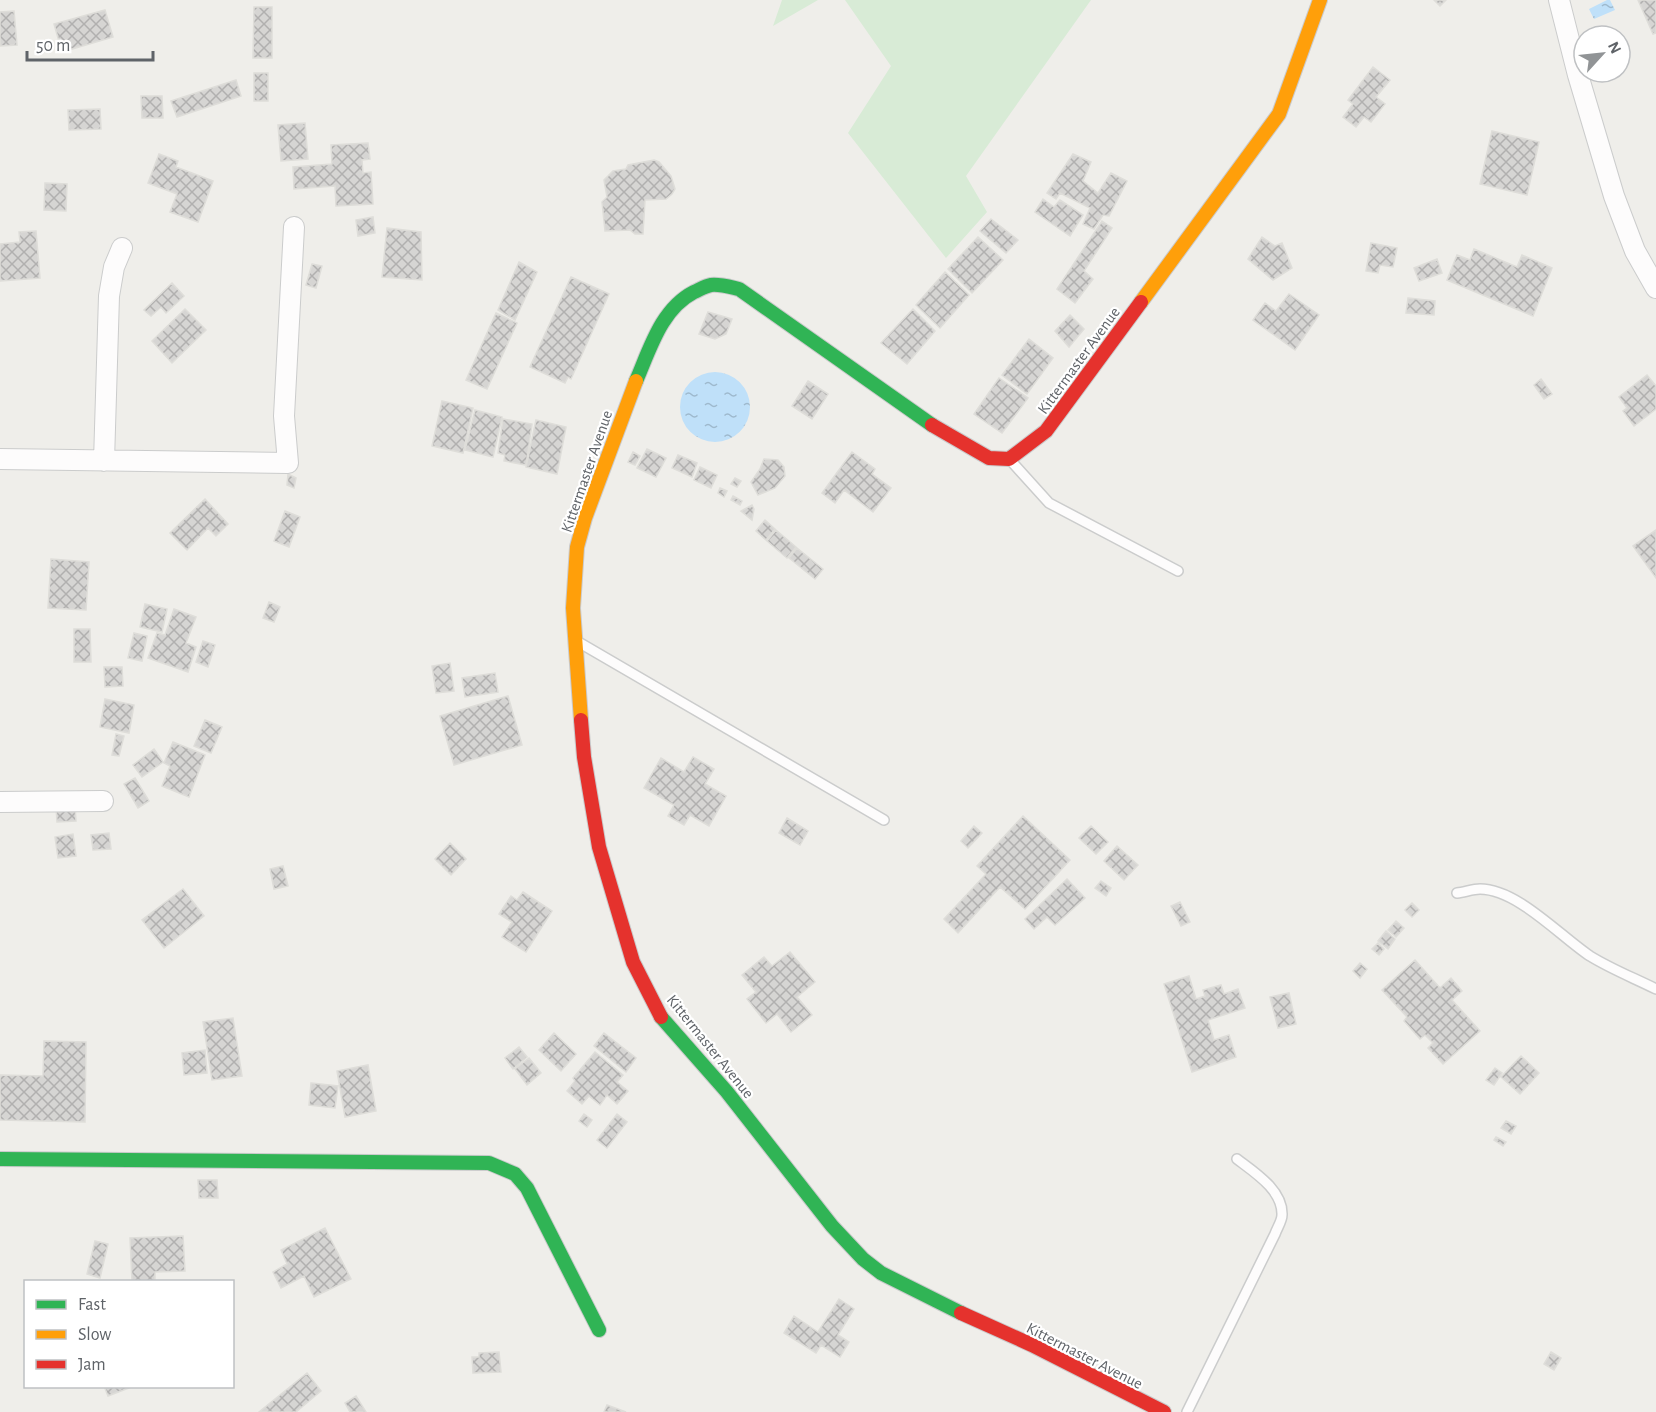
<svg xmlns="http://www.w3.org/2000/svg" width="1656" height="1412" font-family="'Alegreya Sans',sans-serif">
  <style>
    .garden { fill: #d8ebd6 }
    .water { fill: url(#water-ripples) }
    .building { fill: url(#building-cross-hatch); stroke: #deddd9; stroke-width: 1.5 }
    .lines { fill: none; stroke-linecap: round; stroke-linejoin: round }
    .lane-casing { stroke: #cbcccc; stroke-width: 12 }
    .street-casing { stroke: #cbcccc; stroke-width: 22 }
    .fast-casing { stroke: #cacacb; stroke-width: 16 }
    .slow-casing { stroke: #cacacb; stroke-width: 16 }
    .jam-casing { stroke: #cacacb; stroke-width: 16 }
    .lane { stroke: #fdfcfc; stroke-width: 9 }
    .street { stroke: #fdfcfc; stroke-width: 20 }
    .fast { stroke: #30b455; stroke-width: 14 }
    .slow { stroke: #ff9f0a; stroke-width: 14 }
    .jam { stroke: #e5322d; stroke-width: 14 }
    .labels { text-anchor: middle; stroke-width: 4.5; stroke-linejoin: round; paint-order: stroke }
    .street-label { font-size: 16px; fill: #5f6368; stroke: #fff }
  </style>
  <defs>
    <pattern id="water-ripples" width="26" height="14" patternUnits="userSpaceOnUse" patternTransform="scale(1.5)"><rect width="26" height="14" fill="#bfe0f9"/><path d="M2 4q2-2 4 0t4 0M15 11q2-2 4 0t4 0" fill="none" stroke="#9eb9cd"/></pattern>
    <pattern id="building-cross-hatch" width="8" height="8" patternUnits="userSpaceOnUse" patternTransform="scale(1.5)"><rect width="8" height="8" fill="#d6d5d3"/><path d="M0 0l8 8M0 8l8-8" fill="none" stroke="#b1b0af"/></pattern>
  </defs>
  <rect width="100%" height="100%" fill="#efeeea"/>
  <path class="garden" d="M782 0H818L773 26Z
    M845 0H1091L966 176 987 212 946 258 848 133 891 66Z"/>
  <path class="water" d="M1607 0H1610L1615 10 1594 19 1589 9Z
    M680 407a35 35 0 1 1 70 0a35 35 0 1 1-70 0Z"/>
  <path class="building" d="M1434 0H1446L1440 6Z
    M1638 0H1656V33L1653 34Z
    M254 7H272V58H253Z
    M105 10 113 37 62 52 54 24Z
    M14 11 17 45 0 46V12Z
    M1373 67 1390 80 1376 97 1385 104 1371 122 1364 117 1356 127 1343 117 1353 104 1348 100Z
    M254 73H268V101H254Z
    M236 80 241 96 177 117 171 101Z
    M141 96H162L163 118H142Z
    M100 109 101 129 69 130 68 110Z
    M305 123 308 159 281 161 278 125Z
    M1492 131 1539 142 1527 195 1480 184Z
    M368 143 370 159 362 160 363 173 371 172 373 204 336 206 335 186 294 189 293 167 332 164 331 145Z
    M159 154 178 161 176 167 213 181 198 222 170 212 177 194 148 183Z
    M1073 154 1091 162 1083 181 1098 193 1111 173 1127 181 1109 216 1103 215 1094 229 1083 224 1090 208 1060 193 1056 199 1047 193Z
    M654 160 659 162 671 176 675 189 672 194 666 199 645 200 643 234H635L630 230 605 231 602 202 607 197 604 180 613 171 626 169 628 165Z
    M45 183 67 184 66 211 44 210Z
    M1043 199 1054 207 1060 200 1083 215 1070 236 1035 212Z
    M373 217 375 233 358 236 356 220Z
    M991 219 1018 240 1006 253 980 231Z
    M1102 221 1112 228 1084 271 1093 279 1075 303 1057 289Z
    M387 228 421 232 422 280 382 277Z
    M36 231 40 278 0 281V244L20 242 19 232Z
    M978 237 1003 260 972 293 948 269Z
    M1262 237 1275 246 1282 243 1292 268 1273 280 1248 259Z
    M1371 243 1397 248 1393 267 1380 265 1378 273 1366 271Z
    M1474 249 1517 267 1522 255 1552 268 1533 316 1447 280 1457 255 1470 260Z
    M1437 259 1442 273 1419 281 1414 268Z
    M519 262 537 272 515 320 498 310Z
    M312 264 322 266 316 288 306 285Z
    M945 272 969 295 940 328 916 305Z
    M571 277 609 294 571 379 568 377 565 383 530 367Z
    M172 283 184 296 166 313 161 307 151 316 144 310Z
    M1289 294 1319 315 1295 350 1253 320 1265 303 1276 311Z
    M1408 298 1435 301 1434 315 1406 313Z
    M185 309 206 330 172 363 152 341Z
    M913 309 935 331 907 364 881 343Z
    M708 312 732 319 726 334 715 339 699 334Z
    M496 313 517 323 487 389 466 380Z
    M1070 315 1084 329 1069 347 1055 331Z
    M1029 339 1053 358 1027 394 1002 375Z
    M1647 375 1656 386V409L1634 426 1623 411 1627 408 1619 397Z
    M999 378 1028 398 1002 433 974 414Z
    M1541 379 1552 394 1544 399 1534 385Z
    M808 381 828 394 812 419 792 406Z
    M442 401 473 408 463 453 432 446Z
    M475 410 502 417 493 457 465 450Z
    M503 419 532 424 526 465 504 461 505 455 498 453Z
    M536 420 566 427 557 474 526 467Z
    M647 449 666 458 656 477 637 468Z
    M633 452 640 456 635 465 628 462Z
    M852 452 875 469 872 474 891 488 873 512 844 490 835 503 822 493Z
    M678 455 697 463 692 477 672 468Z
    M764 459 778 460 784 467 785 476 775 488 758 495 751 482 760 469Z
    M700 467 717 475 711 488 694 480Z
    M288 474 296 478 294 488 287 485Z
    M735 478 741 481 737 487 731 484Z
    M720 488 727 491 724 497 718 493Z
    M733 496 742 501 740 505 731 500Z
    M205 499 228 524 216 536 208 528 187 550 170 533Z
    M752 505 754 509 752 520 741 511Z
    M285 511 300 517 289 547 274 541Z
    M765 520 775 529 766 540 756 531Z
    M776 530 796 547 787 558 767 541Z
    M1656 530V578L1633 546Z
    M797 548 823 569 815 579 789 558Z
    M51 559 89 562 86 610 48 608Z
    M269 602 280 607 274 622 263 618Z
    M145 604 167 609 162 632 140 627Z
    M174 609 196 617 186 643 196 647 188 672 148 658 157 633 165 635Z
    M74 629H90L91 662H74Z
    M134 633 147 636 142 661 128 658Z
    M203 641 215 645 208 667 196 662Z
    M450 663 454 691 436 693 432 666Z
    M104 667H122L123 686 105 687Z
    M495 673 498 692 465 697 462 678Z
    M508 696 522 745 454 765 440 716Z
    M105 699 134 705 129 733 100 727Z
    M205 720 222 727 211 753 194 746Z
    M116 734 124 736 119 756 112 755Z
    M173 742 205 755 189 797 162 786 170 766 164 763Z
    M154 749 163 762 142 777 133 765Z
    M693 757 714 769 705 784 726 796 709 826 690 815 684 825 668 816 674 805 644 788 661 758 684 772Z
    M135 778 149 801 138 808 124 784Z
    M75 806 76 821 57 822 56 807Z
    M1023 816 1070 860 1025 909 1000 887 958 933 944 919 986 874 977 866Z
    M787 818 808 831 800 845 779 833Z
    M974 826 982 833 968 848 961 841Z
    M1091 826 1108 842 1096 854 1079 838Z
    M109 833 111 849 93 850 91 835Z
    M73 834 76 856 58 858 55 837Z
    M450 843 466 859 451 875 435 859Z
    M1117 846 1138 865 1124 880 1104 861Z
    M283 866 288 886 274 889 270 869Z
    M1067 879 1085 898 1055 925 1047 917 1034 929 1025 919Z
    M1101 881 1111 888 1106 896 1095 888Z
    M183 889 204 916 164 948 142 920Z
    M523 892 552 911 526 952 502 937 512 922 499 914 511 896 517 900Z
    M1180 902 1190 922 1181 926 1171 906Z
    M1412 903 1419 910 1412 917 1405 910Z
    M1396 921 1404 928 1396 937 1388 930Z
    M1386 931 1395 939 1388 949 1378 941Z
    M1378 943 1384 949 1379 955 1372 949Z
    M790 952 815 982 797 997 812 1015 791 1032 777 1014 766 1023 747 999 756 992 742 975 764 957 772 966Z
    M1415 960 1440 988 1451 978 1462 991 1452 1000 1480 1031 1443 1064 1428 1048 1433 1043 1425 1035 1420 1039 1404 1021 1407 1017 1382 990Z
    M1360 963 1367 969 1360 978 1353 971Z
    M1189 976 1196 999 1205 996 1203 990 1221 985 1224 994 1238 989 1245 1008 1208 1020 1214 1040 1229 1035 1236 1057 1192 1072 1164 984Z
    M1289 993 1296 1024 1278 1028 1270 997Z
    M233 1018 242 1076 212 1080 203 1022Z
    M554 1033 576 1054 561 1071 539 1050Z
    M604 1033 636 1058 626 1072 594 1046Z
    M44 1041 86 1042 85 1122 0 1120V1075L43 1076Z
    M519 1047 527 1057 513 1069 505 1058Z
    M205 1050 207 1073 184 1075 182 1053Z
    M595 1052 623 1075 617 1082 628 1091 617 1104 607 1095 600 1105 589 1096 582 1104 567 1091 575 1081 573 1078Z
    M1521 1056 1539 1073 1520 1094 1501 1077Z
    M529 1058 541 1073 527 1085 515 1069Z
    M368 1065 376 1111 345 1117 337 1071Z
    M1495 1068 1502 1073 1494 1085 1486 1080Z
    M311 1083 338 1086 335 1108 309 1105Z
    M584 1114 592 1120 587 1127 579 1121Z
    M617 1114 627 1122 607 1148 597 1140Z
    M1506 1121 1516 1126 1511 1134 1501 1128Z
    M1496 1137 1506 1142 1503 1146 1494 1140Z
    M198 1180H217L218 1198H199Z
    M325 1228 351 1279 314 1297 304 1276 281 1288 273 1272 287 1264 281 1250Z
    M183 1236 185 1271 155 1272V1282H132L130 1238Z
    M95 1241 108 1244 100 1278 87 1274Z
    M839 1299 854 1309 838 1335 849 1342 840 1357 821 1345 816 1353 784 1333 794 1316 818 1332Z
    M499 1352 501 1372 473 1373 472 1357H479V1353Z
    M1551 1352 1561 1358 1554 1370 1544 1364Z
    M307 1373 321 1391 296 1412H259Z
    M104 1386H134L108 1396Z
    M356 1396 366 1412H350L345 1403Z
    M607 1405 626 1412H604Z"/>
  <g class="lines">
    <g class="lane-casing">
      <path id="lane" d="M1011 461 1049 503 1178 571
        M580 643 884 820
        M1457 893C1465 892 1473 889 1480 889 1517 889 1560 936 1590 956 1611 969 1634 978 1656 989
        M1187 1412 1275 1234C1277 1228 1282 1221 1282 1215 1283 1190 1254 1172 1237 1159"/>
    </g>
    <g class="street-casing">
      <path id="street" d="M1559 0 1578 75 1614 196 1635 251 1656 288
        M0 459 288 463 284 416 294 227
        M104 461 109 296 114 267 122 248
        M0 802 103 801"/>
    </g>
    <g class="fast-casing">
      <path id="fast" d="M636 381C650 349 661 309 694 292 699 290 705 286 711 285 720 284 730 287 739 289L932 425
        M661 1017 727 1092 832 1226 863 1259 881 1273 961 1313
        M0 1159 489 1163 515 1174 527 1188 599 1330"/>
    </g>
    <g class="slow-casing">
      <path id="slow" d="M1141 302 1279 114 1320 0
        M581 720 573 608 577 547 585 518 636 381"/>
    </g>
    <g class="jam-casing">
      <path id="jam" d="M932 425 989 458 1009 459 1046 431 1141 302
        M581 720 584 757 599 847 633 962 661 1017
        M961 1313 1032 1345 1164 1412"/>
    </g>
    <use href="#lane" class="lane"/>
    <use href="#street" class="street"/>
    <use href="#fast" class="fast"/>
    <use href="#slow" class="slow"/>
    <use href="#jam" class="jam"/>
  </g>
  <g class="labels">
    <g class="street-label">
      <text transform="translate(1078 360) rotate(-54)" y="6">Kittermaster Avenue</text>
      <text transform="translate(586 471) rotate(-71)" y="6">Kittermaster Avenue</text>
      <text transform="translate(711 1046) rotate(51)" y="6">Kittermaster Avenue</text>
      <text transform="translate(1085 1355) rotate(27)" y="6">Kittermaster Avenue</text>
    </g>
  </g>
  <rect x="24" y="1280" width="210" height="108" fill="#ffffff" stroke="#bfc1c3" stroke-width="1.5"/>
  <rect x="36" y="1300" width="30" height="9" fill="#30b455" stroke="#bfc1c3" stroke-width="1.5"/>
  <text x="78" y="1310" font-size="18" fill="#5f6368">Fast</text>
  <rect x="36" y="1330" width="30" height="9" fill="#ff9f0a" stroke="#bfc1c3" stroke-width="1.5"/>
  <text x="78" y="1340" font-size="18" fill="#5f6368">Slow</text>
  <rect x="36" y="1360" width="30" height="9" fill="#e5322d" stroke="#bfc1c3" stroke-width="1.5"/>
  <text x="78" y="1370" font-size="18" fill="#5f6368">Jam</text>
  <g transform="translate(1602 54) rotate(63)"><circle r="28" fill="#ffffff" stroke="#bfc1c3" stroke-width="1.5"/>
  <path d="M0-4.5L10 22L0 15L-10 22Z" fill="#919496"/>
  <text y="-9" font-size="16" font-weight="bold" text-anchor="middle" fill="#5f6368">N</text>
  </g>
  <path d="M27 51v9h126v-9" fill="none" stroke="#5f6368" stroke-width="3"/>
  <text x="36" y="51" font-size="18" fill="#5f6368" stroke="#ffffff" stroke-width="4.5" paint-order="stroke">50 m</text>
</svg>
